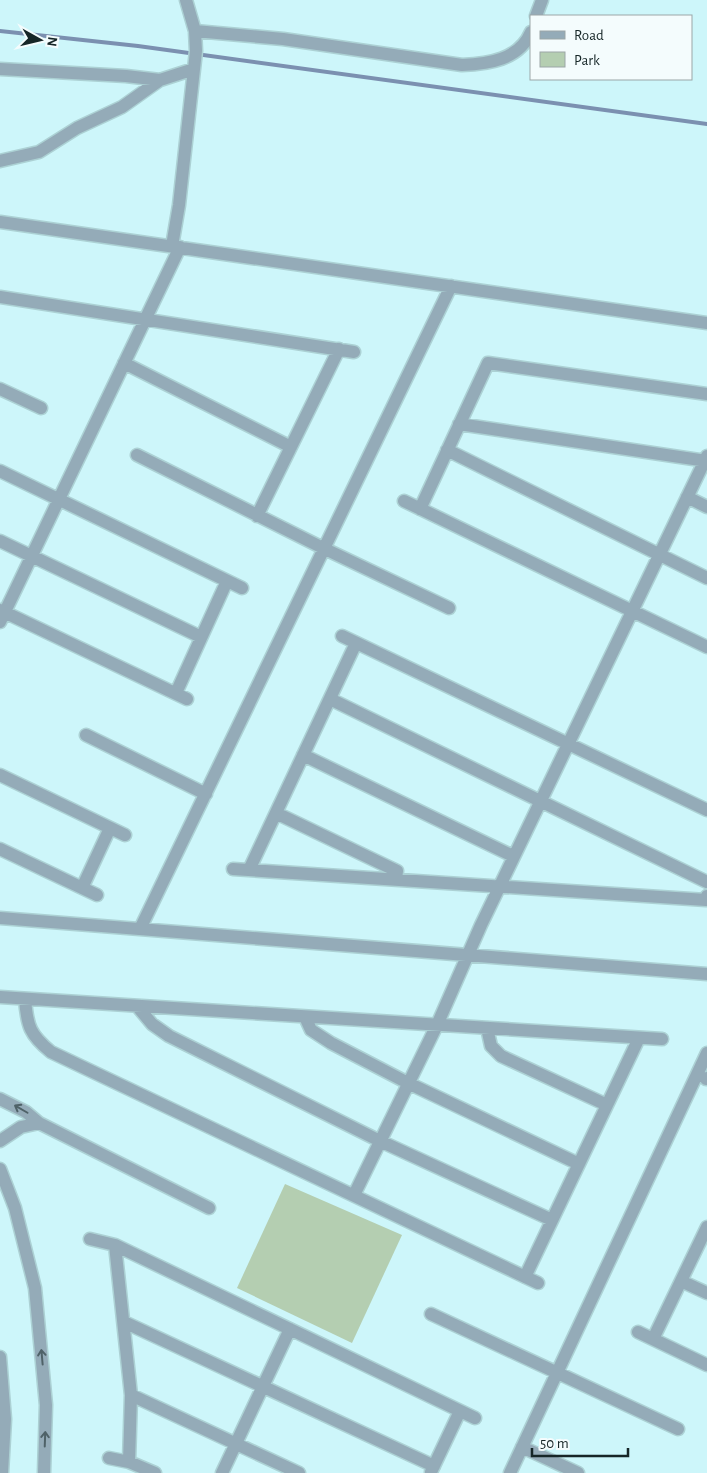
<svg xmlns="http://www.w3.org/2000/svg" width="707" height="1473" font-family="'Alegreya Sans',sans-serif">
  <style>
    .green { fill: #b4ceb1 }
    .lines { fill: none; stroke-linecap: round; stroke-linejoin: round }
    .stream { stroke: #7b90b0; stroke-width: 4 }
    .minor-casing { stroke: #acd1d4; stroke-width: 15 }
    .minor { stroke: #94abb8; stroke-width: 12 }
    .oneway { stroke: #4f6268 }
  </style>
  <rect width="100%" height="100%" fill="#cdf6fa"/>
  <path class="green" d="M285 1184 402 1235 352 1343 237 1288Z"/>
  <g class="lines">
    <path class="stream" d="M0 31 138 46 707 124"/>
    <g class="minor-casing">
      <path id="minor" d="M536 16 542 0
        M195 31 283 39 462 65C488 64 519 60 531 32
        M0 69 126 76 160 80 194 69
        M0 161 39 152 77 128 122 107 160 80
        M0 222 707 323
        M172 246 179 205 196 51 195 31 186 0
        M0 297 354 352
        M124 363 291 447
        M0 389 41 408
        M459 424 707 461
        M447 450 707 578
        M137 455 325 549 449 608
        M0 471 242 588
        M687 497 707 507
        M404 501 707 647
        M420 509 488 363 707 394
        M257 516 339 349
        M0 541 201 637
        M0 610 187 699
        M0 622 180 247
        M342 636 707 810
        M176 693 227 581
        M330 699 707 882
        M86 735 206 794
        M303 755 513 856
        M0 775 125 835
        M276 813 397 871 396 879
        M0 849 97 895
        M233 869 706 900 707 896
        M249 870 356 643
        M82 888 110 828
        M0 918 707 974
        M140 929 451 286
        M0 997 662 1039
        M25 999C27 1026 30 1035 51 1052L538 1283
        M137 1006 152 1024 169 1036 380 1141 552 1220
        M305 1017 311 1030 331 1043 408 1083 579 1164
        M487 1028 491 1046 501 1056 607 1105
        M706 1079 707 1078
        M0 1099 26 1112 39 1123 209 1208
        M0 1141 21 1127 39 1123
        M0 1169 15 1208 35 1288 46 1405 44 1473
        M354 1195 437 1025 481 925 707 456
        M90 1239 115 1245 475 1418
        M115 1245 131 1395 129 1462
        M525 1277 639 1038
        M681 1281 707 1293
        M431 1314 678 1429
        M124 1322 434 1466
        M638 1332 707 1365
        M653 1339 707 1227
        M0 1357 5 1419 2 1473
        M131 1395 299 1473
        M522 1447 578 1473
        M109 1458 129 1462 155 1473
        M431 1472 460 1411
        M222 1473 290 1329
        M510 1473 707 1053"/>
    </g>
    <use href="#minor" class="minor"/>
  </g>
  <defs><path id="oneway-shaft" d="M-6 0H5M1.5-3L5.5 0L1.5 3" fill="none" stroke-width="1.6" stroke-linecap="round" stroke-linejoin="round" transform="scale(1.25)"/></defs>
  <g class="oneway">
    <use href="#oneway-shaft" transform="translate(21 1109) rotate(-150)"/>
    <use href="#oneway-shaft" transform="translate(42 1357) rotate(-95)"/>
    <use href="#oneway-shaft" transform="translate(45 1439) rotate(-88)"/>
  </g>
  <rect x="530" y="15" width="162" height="65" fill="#f4fcfd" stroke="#9ba6a7"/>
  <rect x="540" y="31" width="25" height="8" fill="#94abb8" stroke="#9ba6a7"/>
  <text x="574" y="40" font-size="15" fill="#162627">Road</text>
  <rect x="540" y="52" width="25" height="15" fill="#b4ceb1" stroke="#9ba6a7"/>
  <text x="574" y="65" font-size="15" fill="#162627">Park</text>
  <g transform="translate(40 40) rotate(98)" stroke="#f4fcfd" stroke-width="4" paint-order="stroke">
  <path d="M0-4L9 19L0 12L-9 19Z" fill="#162627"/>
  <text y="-8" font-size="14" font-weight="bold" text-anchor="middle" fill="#162627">N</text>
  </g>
  <path d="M532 1448v8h96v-8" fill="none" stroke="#162627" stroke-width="2.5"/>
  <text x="540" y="1448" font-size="15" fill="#162627" stroke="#f4fcfd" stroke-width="4" paint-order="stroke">50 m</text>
</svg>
